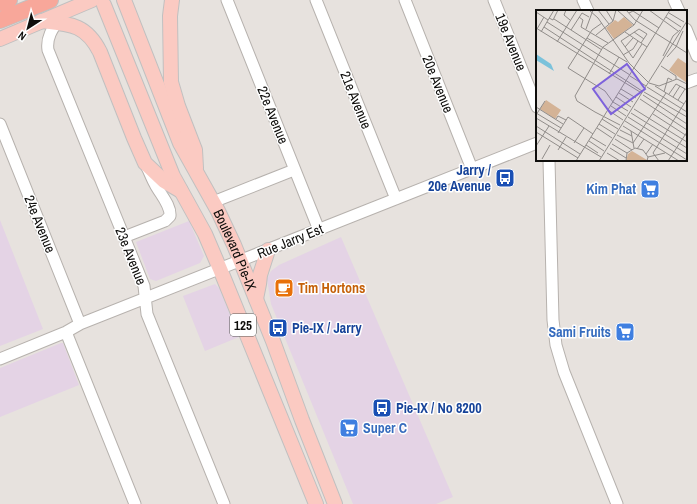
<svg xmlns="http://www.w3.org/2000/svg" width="697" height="504" font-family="'Archivo Narrow',sans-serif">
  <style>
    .commercial { fill: #e4d3e5 }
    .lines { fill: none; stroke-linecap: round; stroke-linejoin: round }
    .minor-casing { stroke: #b7b2ae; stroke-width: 13 }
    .major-casing { stroke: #c1c0c0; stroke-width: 16 }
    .highway-casing { stroke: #c1c0c0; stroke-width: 18 }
    .minor { stroke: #fff; stroke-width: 11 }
    .major { stroke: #fbcac2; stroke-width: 14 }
    .highway { stroke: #f8a79a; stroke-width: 16 }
    .labels { text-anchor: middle; stroke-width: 3; stroke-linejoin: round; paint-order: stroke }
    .shield { fill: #fff; stroke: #575655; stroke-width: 1 }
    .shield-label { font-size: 13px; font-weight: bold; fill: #0f0e0c }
    .street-label { font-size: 14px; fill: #0f0e0c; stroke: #fff }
    .transit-label { font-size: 14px; font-weight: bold; fill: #164399; stroke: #fff; text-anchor: start }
    .shop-label { font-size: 14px; font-weight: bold; fill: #366cbe; stroke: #fff; text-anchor: end }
    .food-label { font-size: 14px; font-weight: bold; fill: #c56008; stroke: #fff; text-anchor: start }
    .inset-road { fill: none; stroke: #918d8a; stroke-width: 1 }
    .view { fill: #7d61dc; fill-opacity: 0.15; stroke: #7d61dc; stroke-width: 2 }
    .inset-edge { fill: none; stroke: #0f0e0c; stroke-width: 2 }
  </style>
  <rect width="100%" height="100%" fill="#e7e2de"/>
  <path class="commercial" d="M0 220 43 329 0 346Z
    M189 221 204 256 200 263 156 281 150 279 136 242Z
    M341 237 453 497 436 504H353L271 304 267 279 271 271 279 265Z
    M215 284 219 288 239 337 205 351 183 296Z
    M61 343H63L79 385 0 417V368Z"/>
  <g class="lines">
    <g class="minor-casing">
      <path id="minor" d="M227 0 319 230
        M316 0 396 199
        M405 0 472 169
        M494 0 537 107
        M583 0 588 11
        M674 0 679 11
        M60 18C53 28 46 37 48 50L144 286 147 314 224 504
        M686 29 697 56
        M686 83 697 79
        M0 124 80 324
        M549 160 553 320 556 345 564 372 617 504
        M213 202 294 170
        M124 237 165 221 170 216C171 205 160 194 155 184 152 179 150 173 147 167
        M66 332 135 504
        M0 359 66 332 80 324 537 143"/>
    </g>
    <g class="major-casing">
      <g id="major">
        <path id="s1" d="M124 0 180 143 218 211 234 245 273 341 302 420 335 504"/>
        <path d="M172 0 170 16 171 82 178 106 195 150 196 168"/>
        <path d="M104 5 173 176 205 234 220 269 316 504"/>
        <path d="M41 21C70 24 86 24 100 52L134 138 145 163 164 181 181 191"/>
        <path d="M0 39 92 0"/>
        <path d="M256 299 259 284 260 275 268 250"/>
      </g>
    </g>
    <g class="highway-casing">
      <path id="highway" d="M0 3 9 0
        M0 20 50 0"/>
    </g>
    <use href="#minor" class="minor"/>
    <use href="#major" class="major"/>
    <use href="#highway" class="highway"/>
  </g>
  <defs>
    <g id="bus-square" transform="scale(1)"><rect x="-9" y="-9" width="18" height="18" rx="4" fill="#1a4fb4" stroke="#fff"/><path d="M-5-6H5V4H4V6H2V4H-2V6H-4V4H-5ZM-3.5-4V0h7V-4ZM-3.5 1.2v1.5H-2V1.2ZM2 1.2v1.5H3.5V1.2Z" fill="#fff"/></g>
    <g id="supermarket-square" transform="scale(1)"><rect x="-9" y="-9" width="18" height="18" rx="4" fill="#3f7fe0" stroke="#fff"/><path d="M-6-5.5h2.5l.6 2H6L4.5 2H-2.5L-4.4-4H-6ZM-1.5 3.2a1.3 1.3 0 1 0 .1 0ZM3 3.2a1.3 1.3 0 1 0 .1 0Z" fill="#fff"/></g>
    <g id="cafe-square" transform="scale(1)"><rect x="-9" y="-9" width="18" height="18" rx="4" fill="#e8710a" stroke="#fff"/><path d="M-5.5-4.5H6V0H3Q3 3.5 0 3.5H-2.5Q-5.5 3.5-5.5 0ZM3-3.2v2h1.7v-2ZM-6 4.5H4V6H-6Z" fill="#fff"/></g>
  </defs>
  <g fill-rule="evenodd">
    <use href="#bus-square" x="505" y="178"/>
    <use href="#supermarket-square" x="650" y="189"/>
    <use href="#cafe-square" x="284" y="288"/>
    <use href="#bus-square" x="278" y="328"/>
    <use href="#supermarket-square" x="625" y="332"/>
    <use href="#bus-square" x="382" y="408"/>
    <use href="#supermarket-square" x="349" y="428"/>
  </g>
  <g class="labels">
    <rect class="shield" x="230" y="314" width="26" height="22" rx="3"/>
    <g class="shield-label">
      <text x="243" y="330">125</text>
    </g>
    <g class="street-label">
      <text transform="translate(511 42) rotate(68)" y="5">19e Avenue</text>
      <text transform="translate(438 84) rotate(68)" y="5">20e Avenue</text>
      <text transform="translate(356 100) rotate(68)" y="5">21e Avenue</text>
      <text transform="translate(273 115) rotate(68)" y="5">22e Avenue</text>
      <text transform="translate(40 224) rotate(68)" y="5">24e Avenue</text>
      <text transform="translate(290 241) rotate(-22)" y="5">Rue Jarry Est</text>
      <text dy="5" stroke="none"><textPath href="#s1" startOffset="274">Boulevard Pie-IX</textPath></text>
      <text transform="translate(131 256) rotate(68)" y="5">23e Avenue</text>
    </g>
    <g class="transit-label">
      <text x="491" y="175" text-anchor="end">Jarry /<tspan x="491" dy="16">20e Avenue</tspan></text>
      <text x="292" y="333">Pie-IX / Jarry</text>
      <text x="396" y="413">Pie-IX / No 8200</text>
    </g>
    <g class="shop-label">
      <text x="636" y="194">Kim Phat</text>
      <text x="611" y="337">Sami Fruits</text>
      <text x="363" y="433" text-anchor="start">Super C</text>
    </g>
    <g class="food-label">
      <text x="298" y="293">Tim Hortons</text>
    </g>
  </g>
  <g transform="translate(536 10)">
    <rect width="151" height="151" fill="#e7e2de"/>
    <path d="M88 7 97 15 78 29 70 18 79 10 82 12ZM142 48 151 54V73L133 60ZM10 90 25 100 19 109 4 99ZM96 141 111 150V151H90L92 144Z" fill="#d4b396"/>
    <path d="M0 44 15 54 18 61 0 50Z" fill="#7bc2db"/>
    <path class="inset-road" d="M30 0 28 5 34 10M53 0 62 8 93 53 112 72M62 0 73 14M70 0 77 11M81 0 98 15M90 0 99 10 151 43M113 0 142 21M0 2 12 10M93 3 97 1 123 18M133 3 148 12M43 7 47 10 45 17 72 33M130 7 145 17M13 8 17 10 22 0M18 9 66 40M11 12 94 65M66 13 56 20 32 58 69 81 77 92 92 101M8 17 106 81M0 18 104 82M1 19 8 7M50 19 57 0M35 20 46 3 53 7M5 22 18 0M89 22 111 37M98 22 108 29M60 25 77 11 80 0M51 28 91 52M21 32 41 0M105 33 111 24 103 19 85 31 97 48 106 34M89 37 97 28M87 45 97 39 102 31M127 46 137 26 144 20M131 47 140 37 147 21M125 56 140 66V69M73 64 83 47M94 66 110 76M113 73 123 76 141 69 151 74M119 76 148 94M111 77 151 102M85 79 100 88M108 82 151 107M128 82 132 68 136 70M83 83 97 92M133 84 140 74 151 80M107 85 151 114M80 87 95 97M137 87 144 76M104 89 151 120M142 90 149 79M75 96 90 106M0 97 27 114M98 99 151 132M72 100 87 110M0 103 25 118M95 103 151 138M117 104 151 126M0 105 9 91M92 107 151 144M0 108 65 147M20 109 22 106 30 110M66 109 82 119M89 111 151 150M63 114 79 124M84 115 59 102 41 91 39 86 67 37 98 15 107 0M0 116 44 144M87 116 143 151M61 118 76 128M84 120 96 126M95 121 98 138M0 122 42 148M22 123 32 107 57 124M81 125 97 133M55 127 70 136M79 129 96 140M53 131 68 141M38 133 48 118M97 133 130 83M76 134 91 143M50 135 62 143M0 136 13 116M74 138 90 148M101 139 108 129M22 140 30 127M71 143 84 151M110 144 117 134M112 147 129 143M6 149 14 135M40 151 134 0M63 151 151 11M90 151 91 143 99 138 107 140 112 147 111 151M123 151 117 143 151 89M132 151 151 122"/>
    <path class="view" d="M91 54 109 79 75 104 57 79Z"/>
    <rect width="151" height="151" class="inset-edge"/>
  </g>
  <g transform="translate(28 28) rotate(216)" stroke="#ffffff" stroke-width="3" paint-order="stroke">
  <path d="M0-3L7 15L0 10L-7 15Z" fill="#0f0e0c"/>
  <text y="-6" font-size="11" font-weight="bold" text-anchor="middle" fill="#0f0e0c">N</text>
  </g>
</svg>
